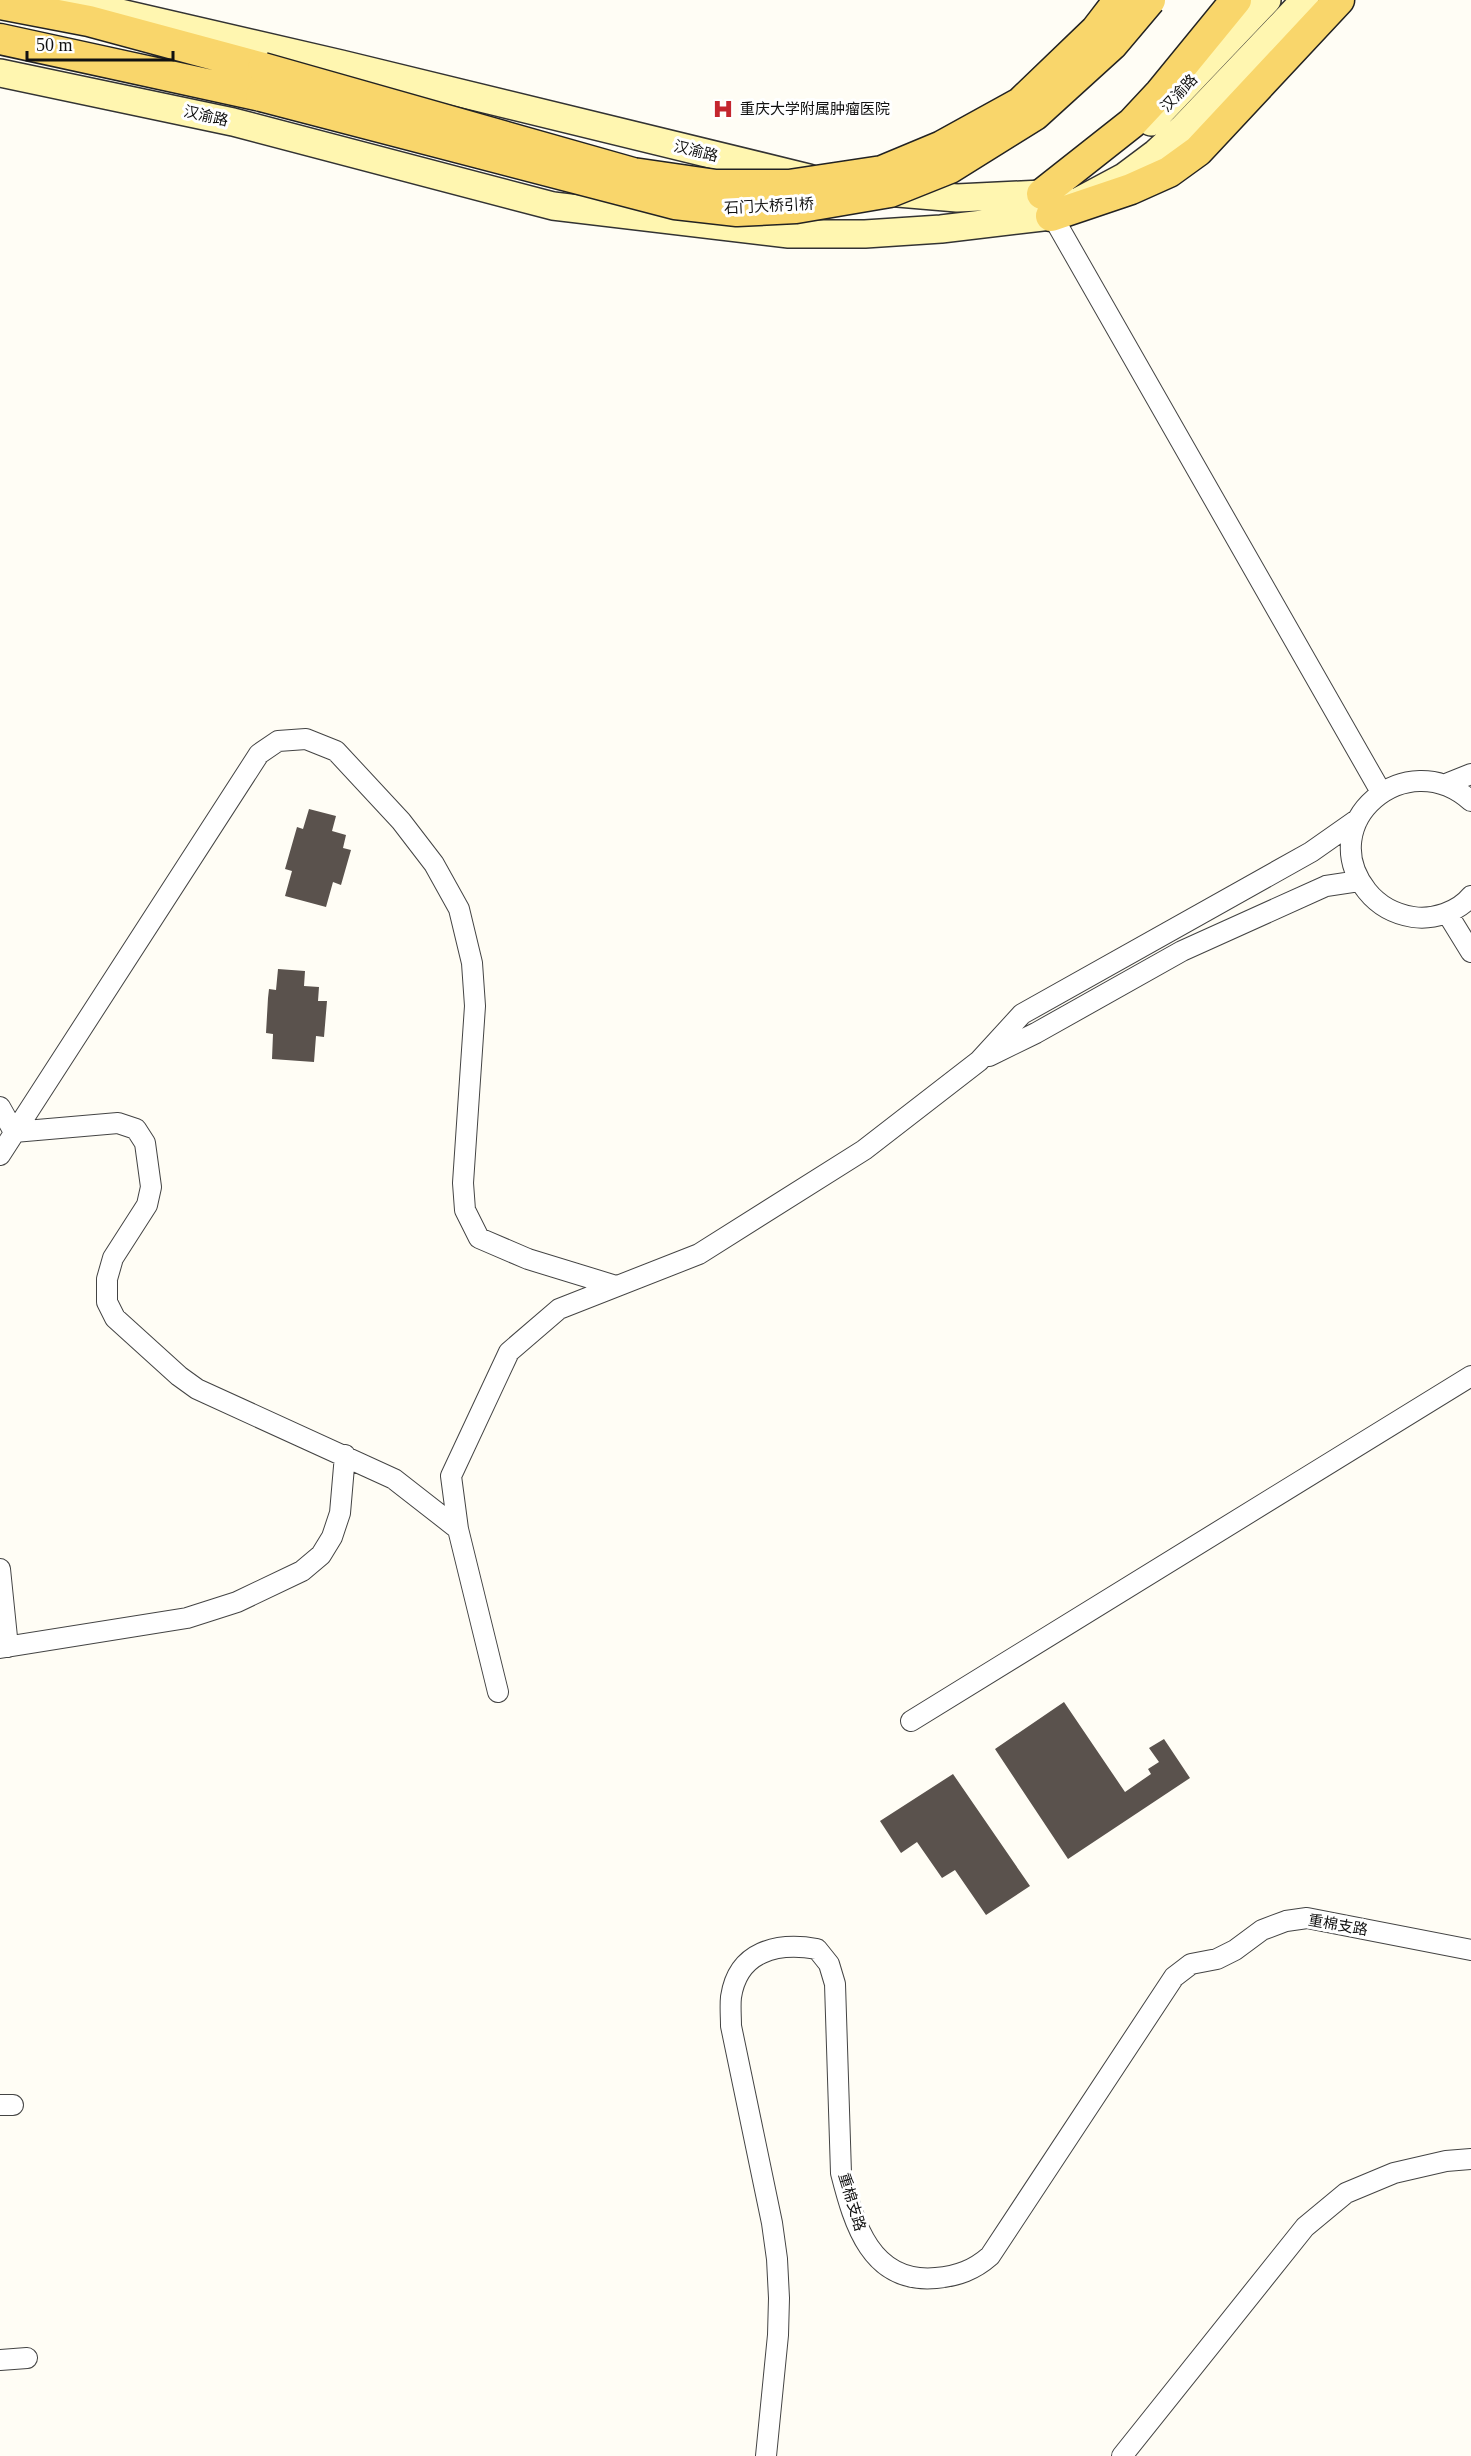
<svg xmlns="http://www.w3.org/2000/svg" width="1471" height="2456" font-family="'Times New Roman','Noto Sans SC',serif">
  <style>
    .building { fill: #5a524d }
    .lines { fill: none; stroke-linecap: round; stroke-linejoin: round }
    .street-casing { stroke: #444; stroke-width: 22 }
    .secondary-casing { stroke: #333; stroke-width: 30 }
    .primary-casing { stroke: #222; stroke-width: 33 }
    .street { stroke: #fff; stroke-width: 20 }
    .secondary { stroke: #fff6b0; stroke-width: 27 }
    .primary { stroke: #f9d66b; stroke-width: 30 }
    .primary-bridge-casing { stroke: #222; stroke-width: 33; stroke-linecap: butt }
    .primary-bridge { stroke: #f9d66b; stroke-width: 30 }
    .labels { text-anchor: middle; stroke-width: 6; stroke-linejoin: round; paint-order: stroke }
    .street-label { font-size: 15px; fill: #111; stroke: #fff }
    .poi-label { font-size: 15px; fill: #111; stroke: #fff; text-anchor: start }
  </style>
  <rect width="100%" height="100%" fill="#fffdf5"/>
  <path class="building" d="M309 809 336 816 332 831 346 835 343 848 351 850 341 885 333 882 326 907 285 896 292 871 285 869 297 827 303 829Z
    M278 969 305 971 304 986 319 987 318 1001H327L324 1037 316 1036 314 1062 272 1059 273 1034 266 1033 268 998 269 989 276 990Z
    M1064 1702 1125 1792 1151 1774 1148 1769 1159 1762 1149 1748 1164 1739 1190 1778 1068 1859 995 1749Z
    M953 1774 1030 1886 986 1915 955 1870 942 1878 917 1842 901 1853 880 1821Z"/>
  <g class="lines">
    <g class="street-casing">
      <path id="street" d="M1046 205 1381 792
        M1446 784 1471 774
        M1471 801C1406 743 1313 823 1367 891 1379 906 1394 914 1413 917 1433 920 1458 912 1471 896
        M1447 913 1471 952
        M989 1056 1036 1033 1182 951 1326 886 1359 881
        M0 1107 14 1132
        M14 1132 118 1123 136 1129 145 1143 151 1187 147 1205 113 1258 107 1279V1302L115 1318 179 1376 197 1389 394 1479 458 1529
        M0 1155 259 754 278 741 306 739 336 751 401 821 434 864 459 909 472 963 475 1006 463 1183 465 1210 479 1238 528 1259 616 1286
        M0 1569 8 1647
        M0 1648 187 1618 237 1602 302 1571 321 1555 332 1537 340 1513 345 1455
        M498 1692 458 1529 451 1476 509 1352 559 1309 699 1254 864 1150 979 1061 1022 1014 1311 852 1358 819
        M911 1721 1471 1376
        M0 2105H13
        M0 2360 27 2358
        M766 2456 778 2335 779 2298 777 2259 772 2223 731 2026C731 2017 730 2006 731 1997 738 1951 777 1942 817 1949L829 1964 835 1984 841 2173C854 2224 871 2284 936 2278 958 2276 974 2270 990 2256L1174 1977 1191 1964 1217 1959 1235 1950 1262 1930 1286 1921 1307 1918 1471 1950
        M1122 2456 1305 2227 1346 2193 1394 2173 1446 2161 1471 2159"/>
    </g>
    <g class="secondary-casing">
      <path id="secondary" d="M64 0 341 64 809 178
        M0 73 233 122 553 206 789 234H865L941 229 1051 216 1124 177 1156 153 1182 129 1305 0
        M1151 122 1267 0
        M886 192 957 198 1042 194 1060 184"/>
    </g>
    <g class="primary-casing">
      <path id="primary" d="M0 4 89 21 263 68
        M0 39 261 96
        M1042 194 1132 123 1160 93 1236 0
        M1051 216 1131 189 1169 172 1198 151 1339 0"/>
    </g>
    <use href="#street" class="street"/>
    <use href="#secondary" class="secondary"/>
    <use href="#primary" class="primary"/>
    <g class="primary-bridge-casing">
      <path id="primary-bridge" d="M263 68 633 173 716 185H789L882 171 942 146 1020 103 1096 30 1119 0
        M261 96 675 204 737 211 796 208 890 192 950 168 1035 115 1112 45 1150 0"/>
    </g>
    <use href="#primary-bridge" class="primary-bridge"/>
  </g>
  <defs>
    <g id="hospital-bare" transform="scale(1.62)"><path d="M-5-5h3v3.5h4V-5h3V5h-3V1.5h-4V5h-3Z" fill="#c4262e" stroke="#fff" stroke-width="2.5" paint-order="stroke"/></g>
  </defs>
  <g fill-rule="evenodd">
    <use href="#hospital-bare" x="723" y="109"/>
  </g>
  <g class="labels">
    <g class="street-label">
      <text transform="translate(1179 93) rotate(-46)" y="5">汉渝路</text>
      <text transform="translate(206 116) rotate(13)" y="5">汉渝路</text>
      <text transform="translate(696 151) rotate(14)" y="5">汉渝路</text>
      <text transform="translate(769 206) rotate(-3)" y="5">石门大桥引桥</text>
      <text transform="translate(1338 1925) rotate(10)" y="5">重棉支路</text>
      <text transform="translate(852 2202) rotate(73)" y="5">重棉支路</text>
    </g>
    <g class="poi-label">
      <text x="740" y="114">重庆大学附属肿瘤医院</text>
    </g>
  </g>
  <path d="M27 51v9h146v-9" fill="none" stroke="#111111" stroke-width="3"/>
  <text x="36" y="51" font-size="18" fill="#111111" stroke="#ffffff" stroke-width="4.5" paint-order="stroke">50 m</text>
</svg>
